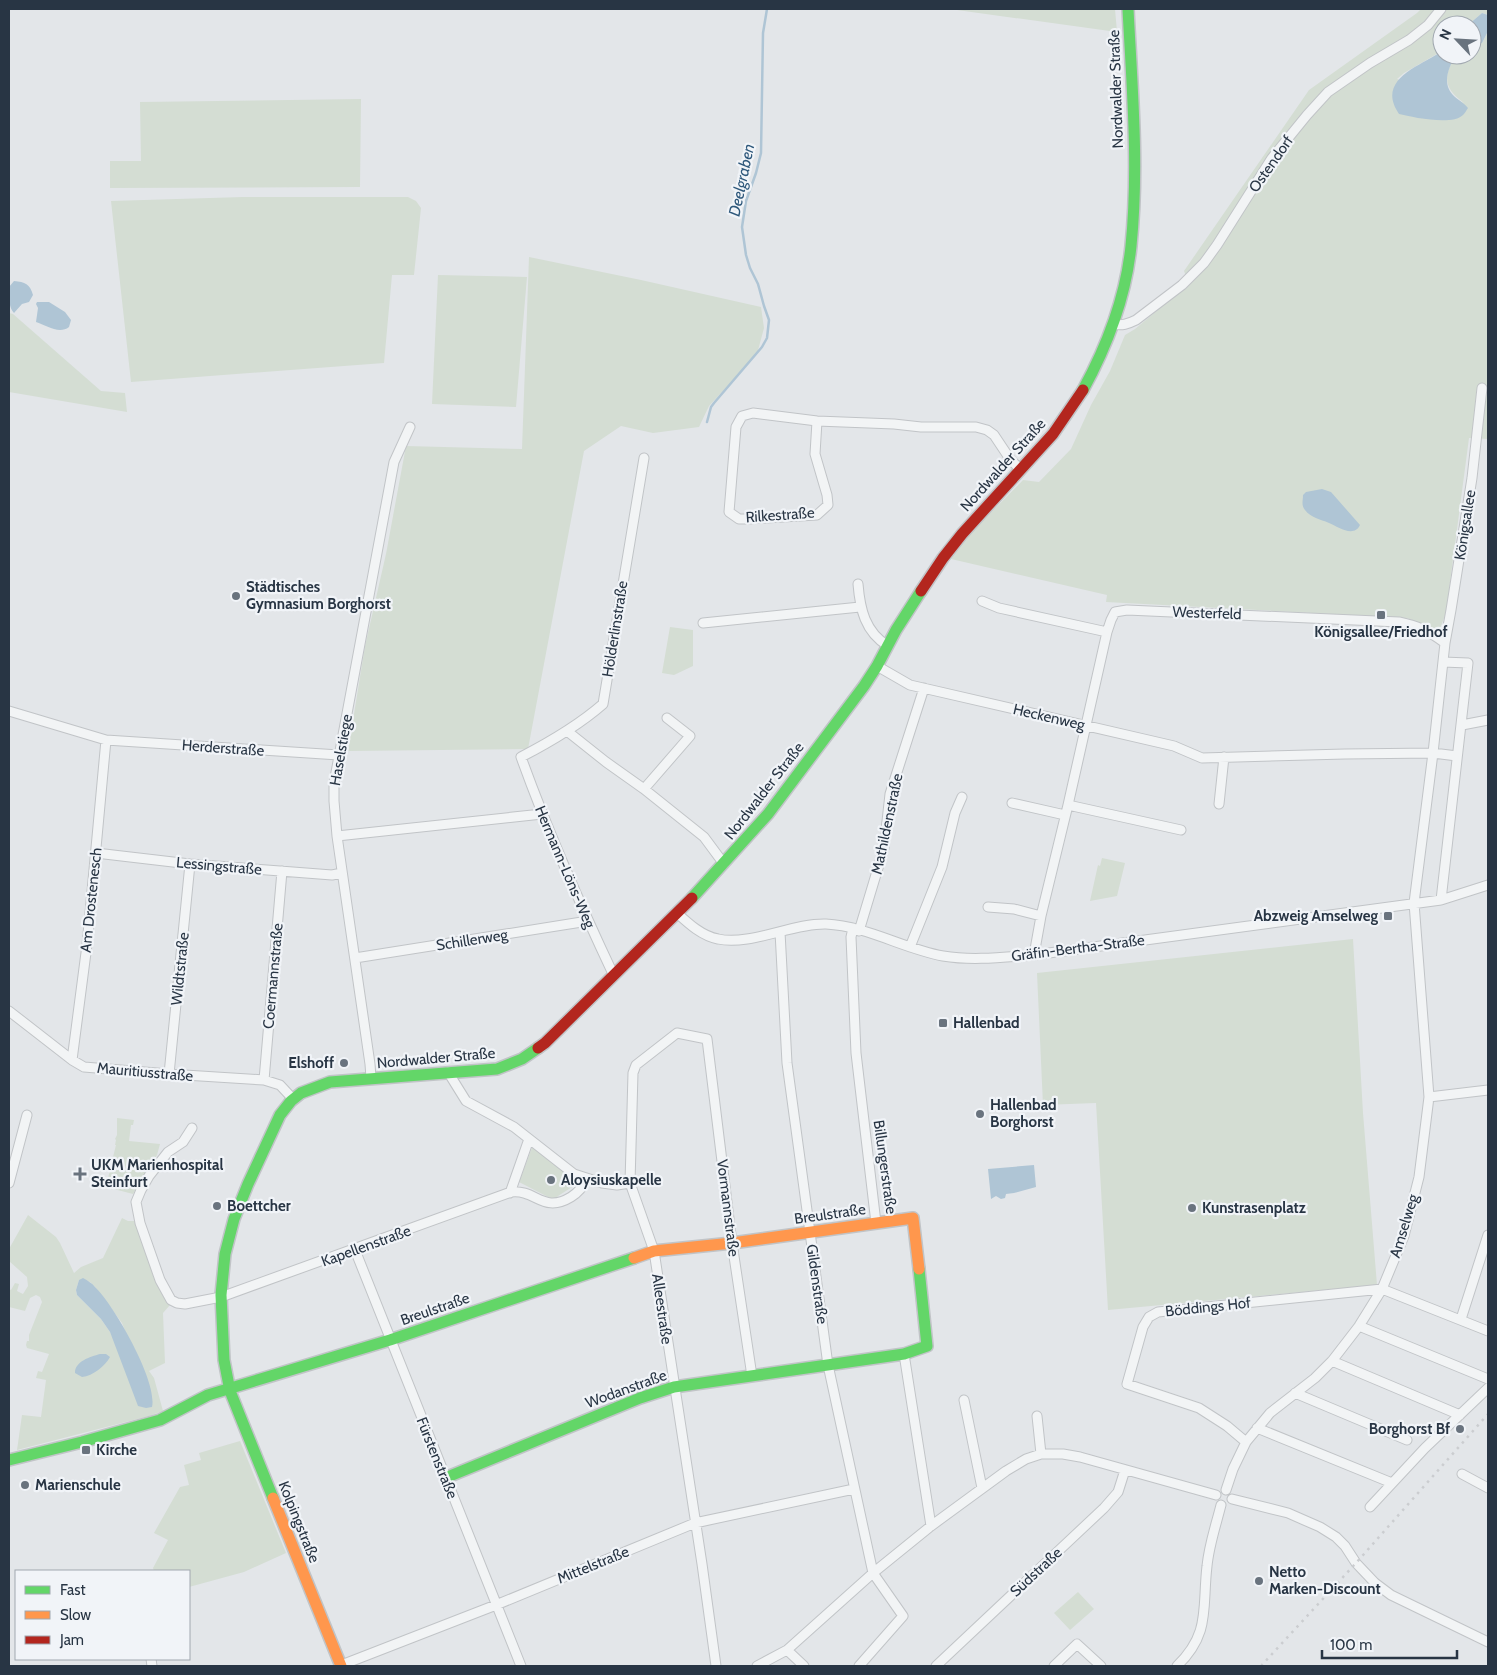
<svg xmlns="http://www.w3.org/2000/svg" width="1497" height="1675" font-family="Cabin,sans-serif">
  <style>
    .green { fill: #d4ddd3; fill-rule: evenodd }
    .water { fill: #afc5d5 }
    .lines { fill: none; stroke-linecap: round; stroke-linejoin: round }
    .stream { stroke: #afc5d5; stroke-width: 2.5 }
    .street-casing { stroke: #c1c4c7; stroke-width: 11 }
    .fast-casing { stroke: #c1c4c7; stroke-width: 14 }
    .slow-casing { stroke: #c1c4c7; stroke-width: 14 }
    .jam-casing { stroke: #c1c4c7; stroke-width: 14 }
    .street { stroke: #f2f4f5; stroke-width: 9 }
    .fast { stroke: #63d668; stroke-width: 11 }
    .slow { stroke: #ff974d; stroke-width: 11 }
    .jam { stroke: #b3261e; stroke-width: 11 }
    .rail { stroke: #cbcdd0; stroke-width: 2.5; stroke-dasharray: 2.5 5; stroke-linecap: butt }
    .poi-dot { fill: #69737e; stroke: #f1f4f8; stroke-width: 2 }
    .labels { text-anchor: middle; stroke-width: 4.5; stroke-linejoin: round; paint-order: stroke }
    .street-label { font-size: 15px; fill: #283544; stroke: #f1f4f8 }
    .poi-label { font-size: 15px; font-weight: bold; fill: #283544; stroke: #f1f4f8; text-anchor: start }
    .water-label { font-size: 16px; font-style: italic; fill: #2e587b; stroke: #f1f4f8 }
  </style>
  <rect width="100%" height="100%" fill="#e3e6e9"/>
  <path class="green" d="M957 9H1115L1117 32 957 10Z
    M1421 9H1488V15L1482 13 1468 25H1442V51L1404 73 1397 79 1464 103C1443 88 1443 76 1456 55H1472V46L1482 43 1488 31V439L1469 438 1446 613 1439 631 1407 618 1106 602 1107 595 951 559 967 537 1023 480 1039 482 1071 449 1091 405 1110 371 1125 335 1135 329 1189 284 1184 271 1309 90 1417 13Z
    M361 99 360 187 110 188V161H141L140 102Z
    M243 197H408L416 201 421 208 414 275H392L384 363 131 382 111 201Z
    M529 257 641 280 761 307 764 328 757 354 709 406 699 427 653 433 621 426 584 451 528 749 348 751 365 646 386 554 406 446 522 449Z
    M438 275 527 277 516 407 432 404Z
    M9 313 13 314 101 391 125 393 127 412 9 392Z
    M670 627 693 630V666L674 675 662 673Z
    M1102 858 1125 863 1117 896 1090 901 1098 865 1100 866Z
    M1353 939 1363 1113 1377 1285 1108 1310 1096 1103 1043 1105 1037 973Z
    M117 1118 134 1120 133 1125H131L129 1141 160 1144 157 1155 133 1194 106 1187 108 1182 107 1181 113 1161H112L116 1145H115L116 1140 115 1139 117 1135Z
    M533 1145C546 1156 566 1167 573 1183L572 1187 555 1198H550L519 1182Z
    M28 1215 56 1237 60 1243 74 1273 81 1267 103 1258 122 1218 128 1221H134L167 1300 170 1305 163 1313 165 1363 149 1371 154 1378 163 1411 149 1416 17 1450 22 1415 41 1417 46 1380 36 1378 38 1371 42 1372 49 1354 27 1348 26 1345 27 1341H29V1335L42 1302 40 1297 36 1295 30 1298 25 1311 9 1307V1289L11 1290 15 1283 19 1284 17 1291 23 1294 28 1286 27 1277 9 1261V1249ZM79 1280 90 1282 95 1287 122 1323 126 1333 115 1342 110 1332 101 1319 77 1295 76 1290Z
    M240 1441 286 1553 244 1572 189 1587V1571H154L153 1568 168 1540 154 1533 180 1487 189 1485 184 1465 201 1460 199 1453Z
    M1078 1592 1094 1609 1070 1630 1054 1613Z"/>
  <path class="water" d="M1482 13 1488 15V31L1482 43 1472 46V25H1468Z
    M1442 51V55H1456C1448 68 1441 85 1455 97 1460 101 1464 103 1468 108 1466 111 1465 113 1463 115 1452 126 1412 117 1399 114 1375 79 1421 66 1442 51Z
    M14 281C25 282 30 284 33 295L29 302 22 304 14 313C8 306 9 296 9 287Z
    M37 302H49L65 312 71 320 69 327C59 335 46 325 36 322L38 308 36 304Z
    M1322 489 1331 492 1360 525C1354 538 1338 527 1329 523 1320 519 1311 518 1305 510 1301 505 1303 501 1303 495L1306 492Z
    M1034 1165 1036 1187 1014 1193 1006 1194 1005 1198 1001 1199 996 1196 991 1199 988 1169Z
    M83 1278C88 1281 92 1283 95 1287 114 1305 158 1382 152 1407L146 1408 138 1406 110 1332 101 1319 77 1295 76 1290 79 1280Z
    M100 1354H106L110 1357C105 1366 93 1376 82 1377L75 1373C75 1361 90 1357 100 1354Z"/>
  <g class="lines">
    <path class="stream" d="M707 422 711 407 714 403 762 347 767 338 769 320 764 306 758 284 750 268 746 255 742 227 746 201 756 173 761 153 763 33 767 9"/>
    <g class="street-casing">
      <path id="street" d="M1113 324C1122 326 1128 324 1136 320L1182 285 1204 263 1217 245 1272 158 1307 115 1328 92 1370 63 1409 40 1428 25 1441 9
        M817 421 815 454 827 495 828 505 817 515 748 519H739L729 512 736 427 742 416 753 413 817 421 894 424 921 427H976L987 430 994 435 1010 459 1021 470
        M858 584C860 609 865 632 888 646
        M982 601 999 608 1107 632
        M703 623 860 607
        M877 666 910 685 1174 746 1202 758 1345 754 1433 753 1457 756
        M9 711 106 740 339 755
        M1462 725 1488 720
        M567 731 606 762 644 789 704 837 724 864
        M644 789 690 736 667 718
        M1012 803 1065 815
        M1219 804 1224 757
        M1068 805 1181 830
        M337 836 542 814
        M96 853 190 864 332 875 342 873
        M1441 900 1468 663 1443 662
        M988 907 1014 909 1041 916
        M677 913C689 924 702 936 718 939 750 946 793 923 826 924 867 926 904 949 943 956 973 961 1005 957 1034 955L1441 900 1488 885
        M853 928 851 937 856 1053 876 1223
        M859 931 884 848 890 794 924 688
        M780 932 787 1063 828 1365 873 1573 903 1616 859 1666
        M910 947 942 867 955 813 962 797
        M1034 955 1041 916 1068 805 1107 632 1111 620 1115 612 1127 610 1399 622C1418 626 1429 631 1445 643
        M355 958 588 921
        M614 976C580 904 548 832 521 757 550 742 579 725 603 704L644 458
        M9 1011 72 1060 84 1067 169 1074 264 1080 280 1085 293 1099
        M72 1060 87 945 106 740
        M448 1072 466 1101 514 1127 574 1174 602 1183 617 1185 630 1183
        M169 1074 190 864
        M371 1078 370 1064 337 836 334 801V783L394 462 410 427
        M264 1080 282 871
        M1429 1097 1488 1090
        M192 1128 183 1142 168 1152 149 1176 141 1190 136 1202 140 1223 160 1280 171 1300 177 1303 185 1304 221 1297 511 1192C536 1189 543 1214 571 1197 579 1192 583 1187 587 1179
        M9 1183 27 1115
        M510 1193 529 1139
        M355 1250 521 1666
        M1461 1319 1488 1235
        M1359 1326 1488 1379
        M904 1354 931 1526
        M1332 1361 1460 1415
        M1295 1393 1407 1440
        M964 1400 982 1488
        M1037 1416 1041 1454
        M1257 1428 1392 1483
        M1246 1442 1227 1426 1199 1408 1127 1384 1143 1327 1149 1317 1158 1312 1382 1289 1488 1331
        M1462 1474 1488 1488
        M1226 1490 1233 1469 1246 1442 1270 1413 1315 1378 1332 1361 1359 1326 1382 1289 1404 1236 1419 1177 1429 1097 1414 903 1433 753 1445 643 1451 610 1472 478 1482 388
        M1232 1499 1288 1513 1320 1527 1336 1537 1345 1546 1356 1563 1375 1583 1391 1595 1488 1642
        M1370 1507 1425 1448 1488 1388
        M787 1650 804 1666
        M151 1659 152 1666
        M339 1666 496 1605 695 1523 854 1489
        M716 1666 702 1564 654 1251 630 1183 633 1073 636 1065 677 1033 707 1039 732 1243 752 1376
        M757 1666 787 1650 873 1573 931 1526 1006 1471 1026 1459 1041 1454H1063L1080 1457 1216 1495
        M936 1666 1104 1508 1118 1492 1125 1470
        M1054 1666 1077 1644 1101 1666
        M1177 1666C1211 1633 1202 1608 1207 1566 1209 1545 1216 1525 1221 1505"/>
    </g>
    <g class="fast-casing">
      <path id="fast" d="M1083 390C1107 346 1126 295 1131 246 1139 167 1132 87 1128 9
        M692 898 768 814 864 686 877 666 896 630 921 591
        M9 1460 82 1442 160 1420 208 1395 390 1340 634 1258
        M445 1478 640 1398 674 1387 904 1354 927 1346 919 1269
        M273 1498 230 1391 224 1360 221 1295 225 1254 234 1219 248 1184 280 1115 291 1101 301 1093 330 1082 497 1069 522 1059 538 1048"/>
    </g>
    <g class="slow-casing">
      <path id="slow" d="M634 1258 654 1251 732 1243 913 1218 919 1269
        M273 1498 341 1666"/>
    </g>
    <g class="jam-casing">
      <path id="jam" d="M921 591 943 558 962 534 1053 434 1083 390
        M538 1048 545 1043 692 898"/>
    </g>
    <use href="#street" class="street"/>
    <use href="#fast" class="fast"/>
    <use href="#slow" class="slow"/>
    <use href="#jam" class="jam"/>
    <path class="rail" d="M1261 1666 1356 1563 1488 1414"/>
  </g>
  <g class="poi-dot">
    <circle cx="236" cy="596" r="5"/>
    <rect x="1376" y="610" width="10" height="10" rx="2.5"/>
    <rect x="1383" y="911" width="10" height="10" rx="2.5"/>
    <rect x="938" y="1018" width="10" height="10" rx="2.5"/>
    <circle cx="344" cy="1063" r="5"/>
    <circle cx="980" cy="1114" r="5"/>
    <path d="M77.5 1166.5h5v5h5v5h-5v5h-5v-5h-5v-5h5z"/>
    <circle cx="551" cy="1180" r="5"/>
    <circle cx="217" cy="1206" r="5"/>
    <circle cx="1192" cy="1208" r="5"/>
    <circle cx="1460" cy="1429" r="5"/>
    <rect x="81" y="1445" width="10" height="10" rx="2.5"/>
    <circle cx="25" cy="1485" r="5"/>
    <circle cx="1259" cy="1581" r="5"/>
  </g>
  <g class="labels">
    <g class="street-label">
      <text transform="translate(1116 89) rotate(-92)" y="5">Nordwalder Straße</text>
      <text transform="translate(1271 164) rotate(-55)" y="5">Ostendorf</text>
      <text transform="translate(1003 465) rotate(-48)" y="5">Nordwalder Straße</text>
      <text transform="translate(780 515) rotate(-4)" y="5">Rilkestraße</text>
      <text transform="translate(1465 525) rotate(-81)" y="5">Königsallee</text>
      <text transform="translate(1207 613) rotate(2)" y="5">Westerfeld</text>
      <text transform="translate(615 629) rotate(-81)" y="5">Hölderlinstraße</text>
      <text transform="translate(1049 717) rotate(13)" y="5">Heckenweg</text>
      <text transform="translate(223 748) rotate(4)" y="5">Herderstraße</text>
      <text transform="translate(341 750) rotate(-80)" y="5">Haselstiege</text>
      <text transform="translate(764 791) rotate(-52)" y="5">Nordwalder Straße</text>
      <text transform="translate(887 824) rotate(-78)" y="5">Mathildenstraße</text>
      <text transform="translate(219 866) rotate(5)" y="5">Lessingstraße</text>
      <text transform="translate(565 867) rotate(67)" y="5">Hermann-Löns-Weg</text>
      <text transform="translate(91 900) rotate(-84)" y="5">Am Drostenesch</text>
      <text transform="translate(472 940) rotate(-9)" y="5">Schillerweg</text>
      <text transform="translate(1078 948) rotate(-7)" y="5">Gräfin-Bertha-Straße</text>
      <text transform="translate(180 969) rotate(-84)" y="5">Wildtstraße</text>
      <text transform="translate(273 976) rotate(-85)" y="5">Coermannstraße</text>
      <text transform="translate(436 1058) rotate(-5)" y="5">Nordwalder Straße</text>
      <text transform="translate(145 1072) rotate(5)" y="5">Mauritiusstraße</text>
      <text transform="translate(885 1167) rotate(82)" y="5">Billungerstraße</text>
      <text transform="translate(728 1208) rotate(83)" y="5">Vormannstraße</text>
      <text transform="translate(830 1214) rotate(-8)" y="5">Breulstraße</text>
      <text transform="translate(1404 1226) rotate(-73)" y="5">Amselweg</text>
      <text transform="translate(366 1246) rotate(-20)" y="5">Kapellenstraße</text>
      <text transform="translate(817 1284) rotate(82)" y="5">Gildenstraße</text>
      <text transform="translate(1208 1307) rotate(-6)" y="5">Böddings Hof</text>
      <text transform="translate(435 1309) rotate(-19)" y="5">Breulstraße</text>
      <text transform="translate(662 1309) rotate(82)" y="5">Alleestraße</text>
      <text transform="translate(626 1389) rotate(-20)" y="5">Wodanstraße</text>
      <text transform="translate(437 1458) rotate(68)" y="5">Fürstenstraße</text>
      <text transform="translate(299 1522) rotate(68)" y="5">Kolpingstraße</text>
      <text transform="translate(593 1565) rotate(-22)" y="5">Mittelstraße</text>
      <text transform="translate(1036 1572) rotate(-43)" y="5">Südstraße</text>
    </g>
    <g class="poi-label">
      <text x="246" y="592">Städtisches<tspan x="246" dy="17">Gymnasium Borghorst</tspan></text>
      <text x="1381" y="637" text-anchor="middle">Königsallee/Friedhof</text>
      <text x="1378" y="921" text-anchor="end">Abzweig Amselweg</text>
      <text x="953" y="1028">Hallenbad</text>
      <text x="334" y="1068" text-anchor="end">Elshoff</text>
      <text x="990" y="1110">Hallenbad<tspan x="990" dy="17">Borghorst</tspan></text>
      <text x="91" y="1170">UKM Marienhospital<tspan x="91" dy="17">Steinfurt</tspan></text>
      <text x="561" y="1185">Aloysiuskapelle</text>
      <text x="227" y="1211">Boettcher</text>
      <text x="1202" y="1213">Kunstrasenplatz</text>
      <text x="1450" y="1434" text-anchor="end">Borghorst Bf</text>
      <text x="96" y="1455">Kirche</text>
      <text x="35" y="1490">Marienschule</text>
      <text x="1269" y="1577">Netto<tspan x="1269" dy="17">Marken-Discount</tspan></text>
    </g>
    <g class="water-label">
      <text transform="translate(741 180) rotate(-78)" y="6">Deelgraben</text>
    </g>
  </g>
  <rect width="1497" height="1675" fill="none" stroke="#283544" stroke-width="20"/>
  <rect x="15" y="1570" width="175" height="90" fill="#f1f4f8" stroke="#a1a8b0"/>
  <rect x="25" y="1586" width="25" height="8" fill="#63d668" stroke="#a1a8b0"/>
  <text x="60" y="1595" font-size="15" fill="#283544">Fast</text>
  <rect x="25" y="1611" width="25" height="8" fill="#ff974d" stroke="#a1a8b0"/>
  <text x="60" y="1620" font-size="15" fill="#283544">Slow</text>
  <rect x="25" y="1636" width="25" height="8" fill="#b3261e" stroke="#a1a8b0"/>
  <text x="60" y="1645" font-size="15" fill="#283544">Jam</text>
  <g transform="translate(1457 40) rotate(295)"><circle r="24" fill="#f1f4f8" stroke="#a1a8b0"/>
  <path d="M0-4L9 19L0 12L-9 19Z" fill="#69737e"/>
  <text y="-8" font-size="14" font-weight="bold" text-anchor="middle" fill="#283544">N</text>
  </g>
  <path d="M1322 1650v8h135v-8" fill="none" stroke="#283544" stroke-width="2.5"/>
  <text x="1330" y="1650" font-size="15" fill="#283544" stroke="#f1f4f8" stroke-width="4" paint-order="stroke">100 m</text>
</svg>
